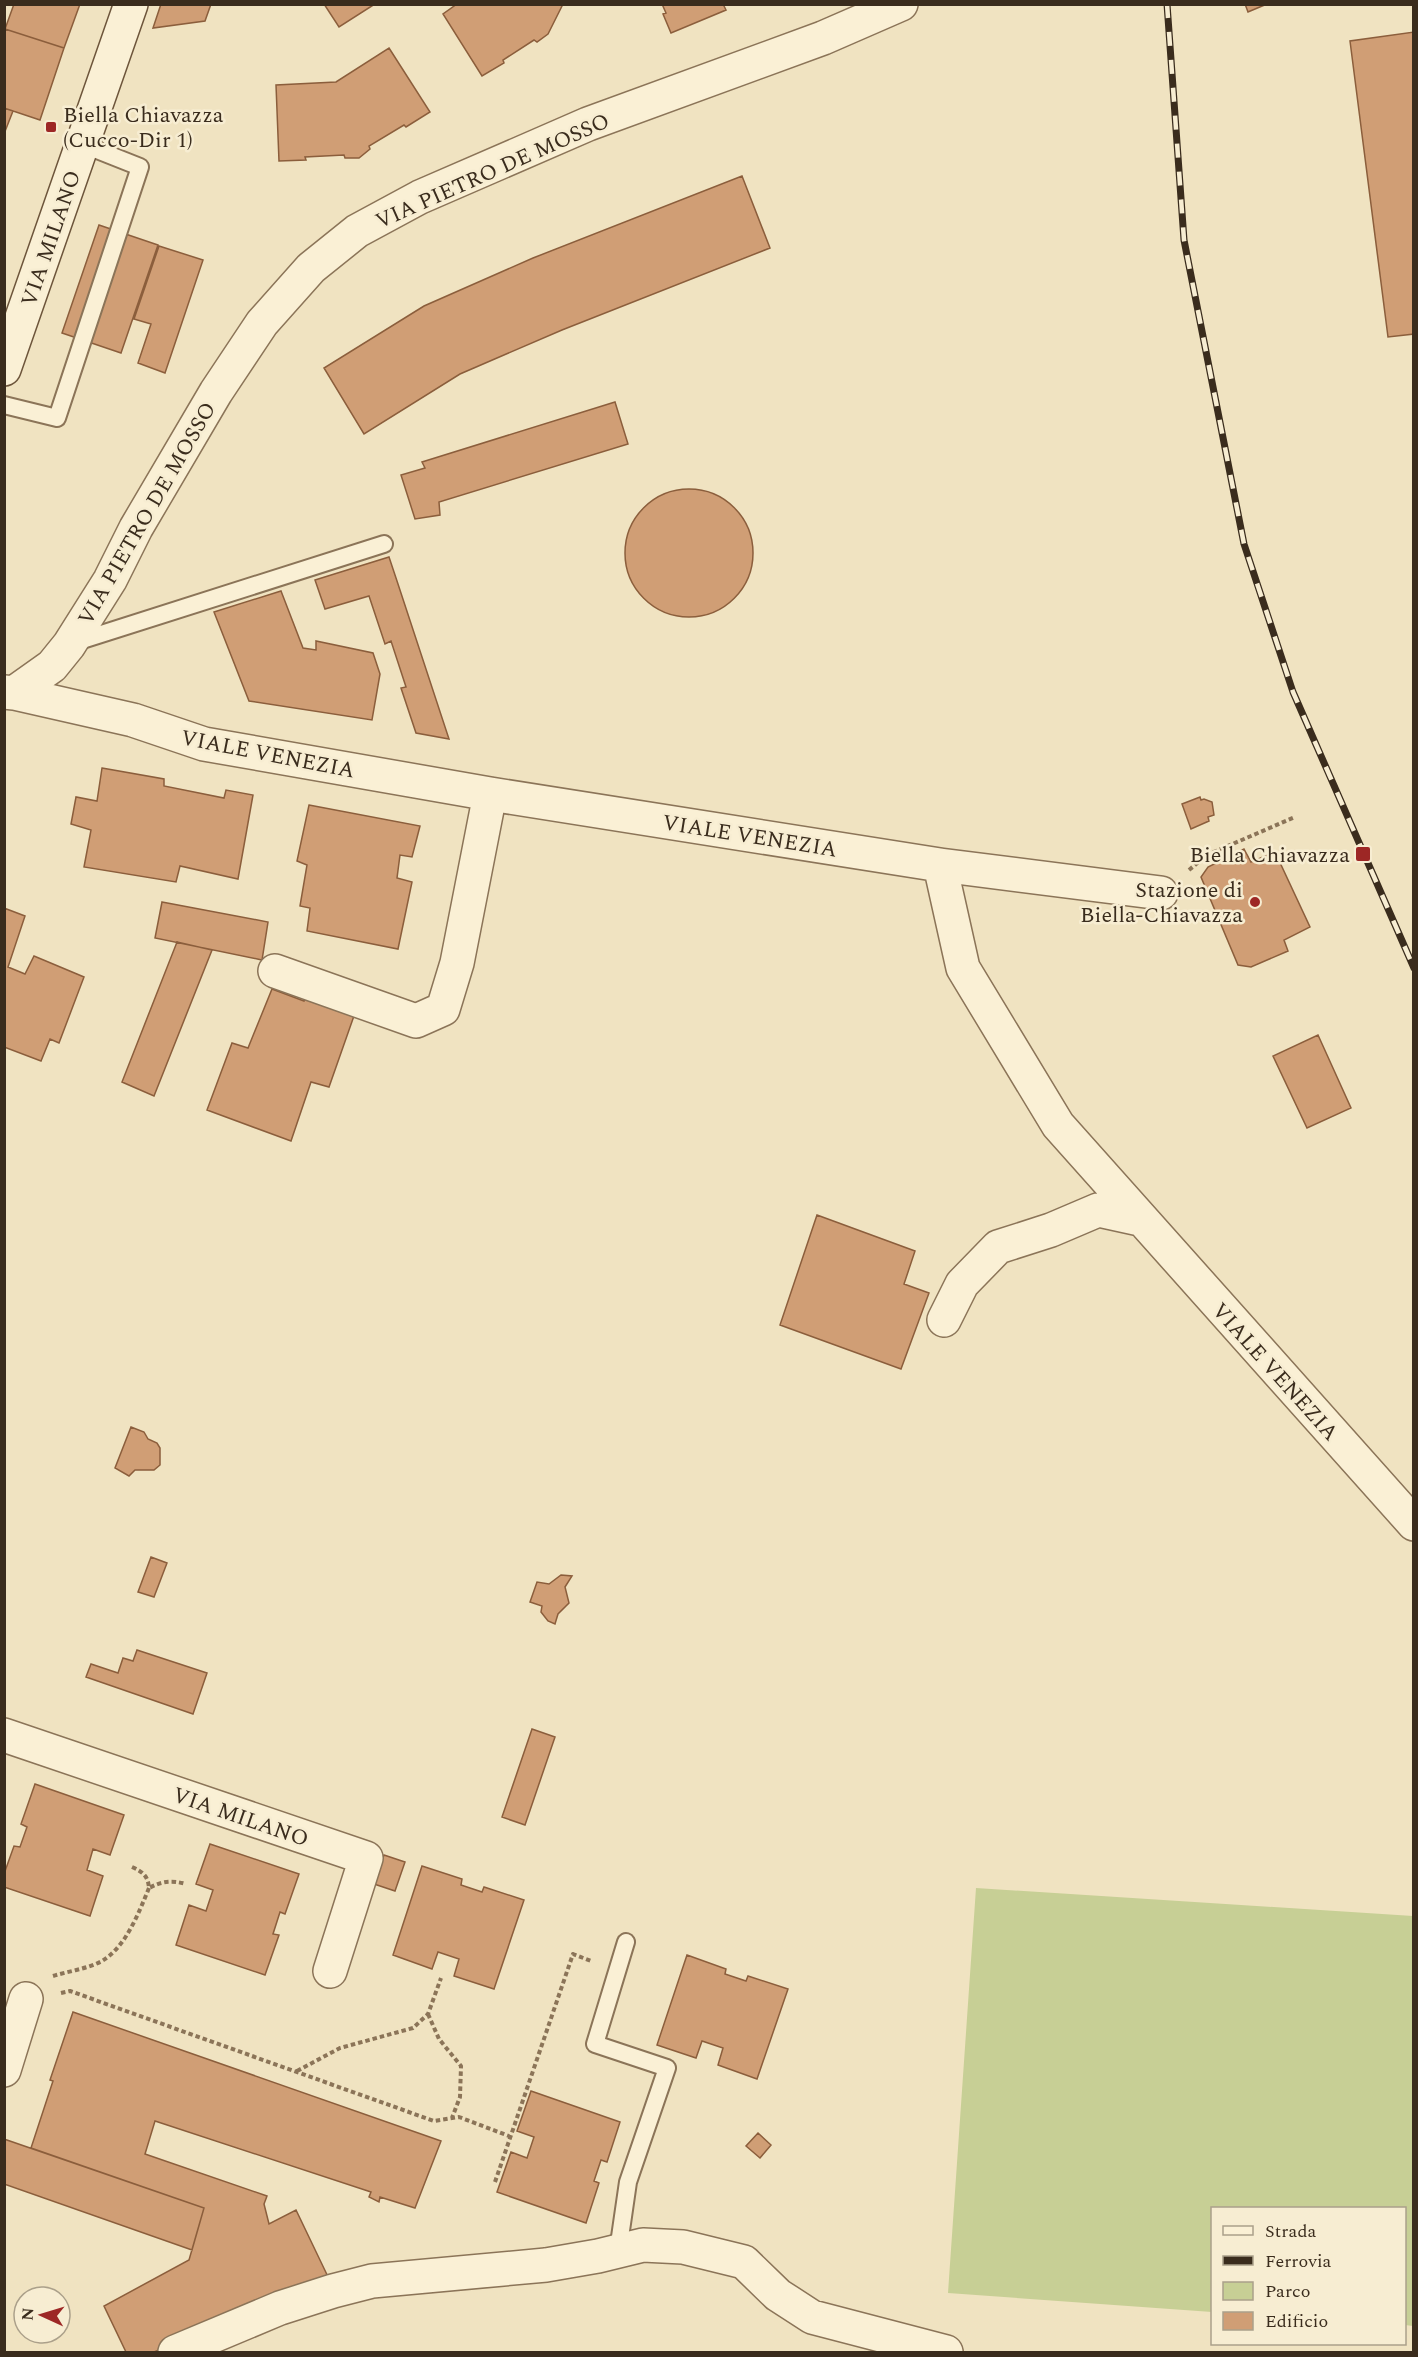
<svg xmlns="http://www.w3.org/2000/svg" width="1418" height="2357" font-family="Spectral,serif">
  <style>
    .green { fill: #c7cf95 }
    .building { fill: #d09e75; stroke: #8b5e3c; stroke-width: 1.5 }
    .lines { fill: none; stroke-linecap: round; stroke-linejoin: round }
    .service-casing { stroke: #8b7458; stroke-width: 20 }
    .minor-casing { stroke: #8b7458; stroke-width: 36 }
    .secondary-casing { stroke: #6d553b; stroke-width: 36 }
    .path { stroke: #8b7458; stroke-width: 4; stroke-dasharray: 4.5 3; stroke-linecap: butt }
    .service { stroke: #faf0d5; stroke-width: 16 }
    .minor { stroke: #faf0d5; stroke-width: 33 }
    .secondary { stroke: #faf0d5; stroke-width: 33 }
    .rail-casing { stroke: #3a2c1d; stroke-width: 7 }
    .rail { stroke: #f7edd2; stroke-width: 4.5; stroke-dasharray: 14; stroke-linecap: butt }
    .poi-dot { fill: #9d2725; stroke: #f7edd2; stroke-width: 2 }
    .labels { text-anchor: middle; stroke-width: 5; stroke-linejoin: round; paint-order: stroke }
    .poi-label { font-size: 22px; fill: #3a2c1d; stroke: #f7edd2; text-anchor: end }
    .street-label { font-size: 22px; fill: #3a2c1d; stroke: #f7edd2 }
  </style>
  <rect width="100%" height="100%" fill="#f0e3c1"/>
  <path class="green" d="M976 1888 1413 1916V2326L1405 2325 1404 2208H1212V2312L948 2293Z"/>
  <path class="building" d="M14 4H80L64 48 5 29Z
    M161 4H211L205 21 153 28Z
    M324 4H375L339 27Z
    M457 4H563L548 34 537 42 534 40 503 60 504 63 482 76 443 14Z
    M662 4H723L726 10 671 33 663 14 666 13Z
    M1245 4H1267L1248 12Z
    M5 29 64 48 40 120 4 108Z
    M1414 32V334L1388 337 1350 41Z
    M389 48 430 112 406 127 404 125 369 146 370 149 359 158H345L344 155 305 157 306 160 279 161 276 85 336 82Z
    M4 108 13 111 4 134Z
    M742 176 770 248 562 330 460 374 364 434 324 368 424 306 533 258Z
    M99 225 158 245 121 353 62 333Z
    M159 246 203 260 165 373 138 363 151 324 134 319Z
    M615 402 628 444 439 502 440 515 415 519 401 475 425 468 422 462Z
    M625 553a64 64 0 1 1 128 0a64 64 0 1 1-128 0Z
    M389 557 397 581 449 739 416 733 401 688 406 687 391 641 385 644 369 596 325 609 315 580Z
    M281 591 303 648 316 650V641L373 653 380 674 372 720 249 701 214 612Z
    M102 768 164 779V786L224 798 226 790 253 795 238 879 180 866 176 882 84 867 91 830 71 824 76 797 97 801Z
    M1200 797 1201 800 1204 799 1212 802 1214 815 1208 817 1209 821 1191 829 1182 804Z
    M309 805 420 826 412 857 400 855 397 878 412 882 398 949 307 931 310 908 300 906 307 865 297 861Z
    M1244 849 1251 862 1275 852 1310 927 1284 940 1288 951 1251 967 1238 965 1201 877 1208 867Z
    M162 902 268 922 262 960 155 938Z
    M4 908 25 916 8 967 25 974 34 956 84 977 59 1043 50 1039 41 1061 4 1047Z
    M177 942 212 950 154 1096 122 1082Z
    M272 989 304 1001 307 996 355 1013 329 1087 311 1082 291 1141 207 1110 232 1043 248 1048Z
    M1318 1035 1351 1108 1307 1128 1273 1056Z
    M817 1215 915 1251 904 1284 929 1293 901 1369 780 1325Z
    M131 1427 144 1432 148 1439 157 1443 160 1448V1465L154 1470H135L129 1476 115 1468Z
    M151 1557 167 1563 154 1597 138 1592Z
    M561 1575 572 1576 565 1587 569 1603 558 1614 555 1624 548 1621 541 1612 542 1606 530 1602 537 1582 549 1584Z
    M137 1650 207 1673 193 1714 86 1677 91 1664 118 1673 123 1658 133 1661Z
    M532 1729 555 1737 525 1825 502 1817Z
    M35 1784 124 1815 110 1855 93 1849 87 1870 103 1876 90 1916 4 1887V1874L14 1846 20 1847 27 1827 21 1824Z
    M210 1844 299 1874 285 1914 280 1912 273 1934 279 1935 265 1975 176 1945 189 1905 206 1911 213 1890 196 1884Z
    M384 1855 405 1862 395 1891 374 1884Z
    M422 1866 462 1879 461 1885 482 1892 484 1887 524 1900 494 1989 454 1976 459 1959 438 1952 432 1969 393 1955Z
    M687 1955 726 1969 725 1974 746 1981 748 1976 788 1989 757 2079 718 2065 723 2048 702 2041 696 2058 657 2045Z
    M73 2012 441 2141 415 2208 380 2197 379 2202 369 2197 371 2192 155 2121 145 2154 267 2196 264 2204 269 2224 296 2210 331 2283 154 2352H126L104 2306 189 2260 204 2208 31 2148 53 2081 50 2080Z
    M531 2091 620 2122 607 2162 601 2160 594 2181 599 2183 586 2223 497 2192 511 2152 527 2158 534 2137 517 2131Z
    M758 2133 771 2145 760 2158 746 2146Z
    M4 2139 204 2208 192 2250 4 2184Z"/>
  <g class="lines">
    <g class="service-casing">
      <path id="service" d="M4 405 57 418 140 167 82 144
        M73 643 384 544
        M618 2251 628 2182 667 2068 595 2044 626 1942"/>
    </g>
    <g class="minor-casing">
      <path id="minor" d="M4 692 14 693 52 666 69 645 110 580 136 528 216 392 262 323 311 268 357 231 420 197 588 124 823 38 901 4
        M14 693 133 720 204 744 490 794 940 865 1161 893
        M940 865 963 968 1058 1125 1414 1524
        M275 971 416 1021 443 1009 457 963 490 794
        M944 1320 962 1284 998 1247 1051 1230 1098 1210 1139 1219
        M4 1735 366 1858 330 1971
        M4 2070 26 1999
        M175 2352 280 2308 333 2291 372 2281 546 2265 598 2256 643 2245 683 2247 744 2262 778 2295 812 2317 946 2352"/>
    </g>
    <g class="secondary-casing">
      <path id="secondary" d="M4 369 131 4"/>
    </g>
    <path class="path" d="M1189 870 1207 855 1295 817
      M132 1867C143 1872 148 1876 149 1888 162 1881 172 1880 186 1884
      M53 1976C69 1971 87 1969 102 1961 126 1947 139 1912 149 1888
      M61 1993 70 1991 434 2121 459 2117 509 2136
      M428 2014 439 2039 461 2066 460 2097 452 2118
      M297 2071 340 2048 413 2028 428 2014 441 1978
      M495 2182 573 1954 591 1961"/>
    <use href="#service" class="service"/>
    <use href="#minor" class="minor"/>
    <use href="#secondary" class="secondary"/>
    <g class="rail-casing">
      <path id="rail" d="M1167 4 1184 240 1244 544 1293 692 1414 968"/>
    </g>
    <use href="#rail" class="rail"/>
  </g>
  <g class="poi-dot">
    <rect x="45" y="121" width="12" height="12" rx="3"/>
    <rect x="1355" y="846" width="16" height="16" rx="3"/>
    <circle cx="1255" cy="902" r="6"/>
  </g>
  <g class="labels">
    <g class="poi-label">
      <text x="63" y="122" text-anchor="start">Biella Chiavazza<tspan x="63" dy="25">(Cucco-Dir 1)</tspan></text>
      <text x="1350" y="862">Biella Chiavazza</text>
      <text x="1243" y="897">Stazione di<tspan x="1243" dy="25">Biella-Chiavazza</tspan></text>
    </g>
    <g class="street-label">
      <text transform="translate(492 170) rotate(-24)" y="8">VIA PIETRO DE MOSSO</text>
      <text transform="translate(50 238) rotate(-71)" y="8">VIA MILANO</text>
      <text transform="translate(146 513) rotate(-60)" y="8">VIA PIETRO DE MOSSO</text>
      <text transform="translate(268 753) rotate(11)" y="8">VIALE VENEZIA</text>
      <text transform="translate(750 835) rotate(9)" y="8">VIALE VENEZIA</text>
      <text transform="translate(1276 1371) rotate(48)" y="8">VIALE VENEZIA</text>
      <text transform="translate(241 1816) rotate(19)" y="8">VIA MILANO</text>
    </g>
  </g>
  <rect width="1418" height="2357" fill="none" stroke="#3a2c1d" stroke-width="12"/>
  <rect x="1211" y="2207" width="195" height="138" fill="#f7edd2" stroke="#aba08a" stroke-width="1.5"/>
  <rect x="1223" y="2226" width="30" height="9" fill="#faf0d5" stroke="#aba08a" stroke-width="1.5"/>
  <text x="1265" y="2237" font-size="18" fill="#3a2c1d">Strada</text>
  <rect x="1223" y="2256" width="30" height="9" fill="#3a2c1d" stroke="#aba08a" stroke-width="1.5"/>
  <text x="1265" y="2267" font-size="18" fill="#3a2c1d">Ferrovia</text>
  <rect x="1223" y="2282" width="30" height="18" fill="#c7cf95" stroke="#aba08a" stroke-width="1.5"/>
  <text x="1265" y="2297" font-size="18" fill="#3a2c1d">Parco</text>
  <rect x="1223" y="2312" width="30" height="18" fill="#d09e75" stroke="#aba08a" stroke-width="1.5"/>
  <text x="1265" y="2327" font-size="18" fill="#3a2c1d">Edificio</text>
  <g transform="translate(42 2315) rotate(274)"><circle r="28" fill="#f7edd2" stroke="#aba08a" stroke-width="1.5"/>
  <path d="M0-4.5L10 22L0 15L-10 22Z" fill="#9d2725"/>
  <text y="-9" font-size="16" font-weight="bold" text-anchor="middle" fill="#3a2c1d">N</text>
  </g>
</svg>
